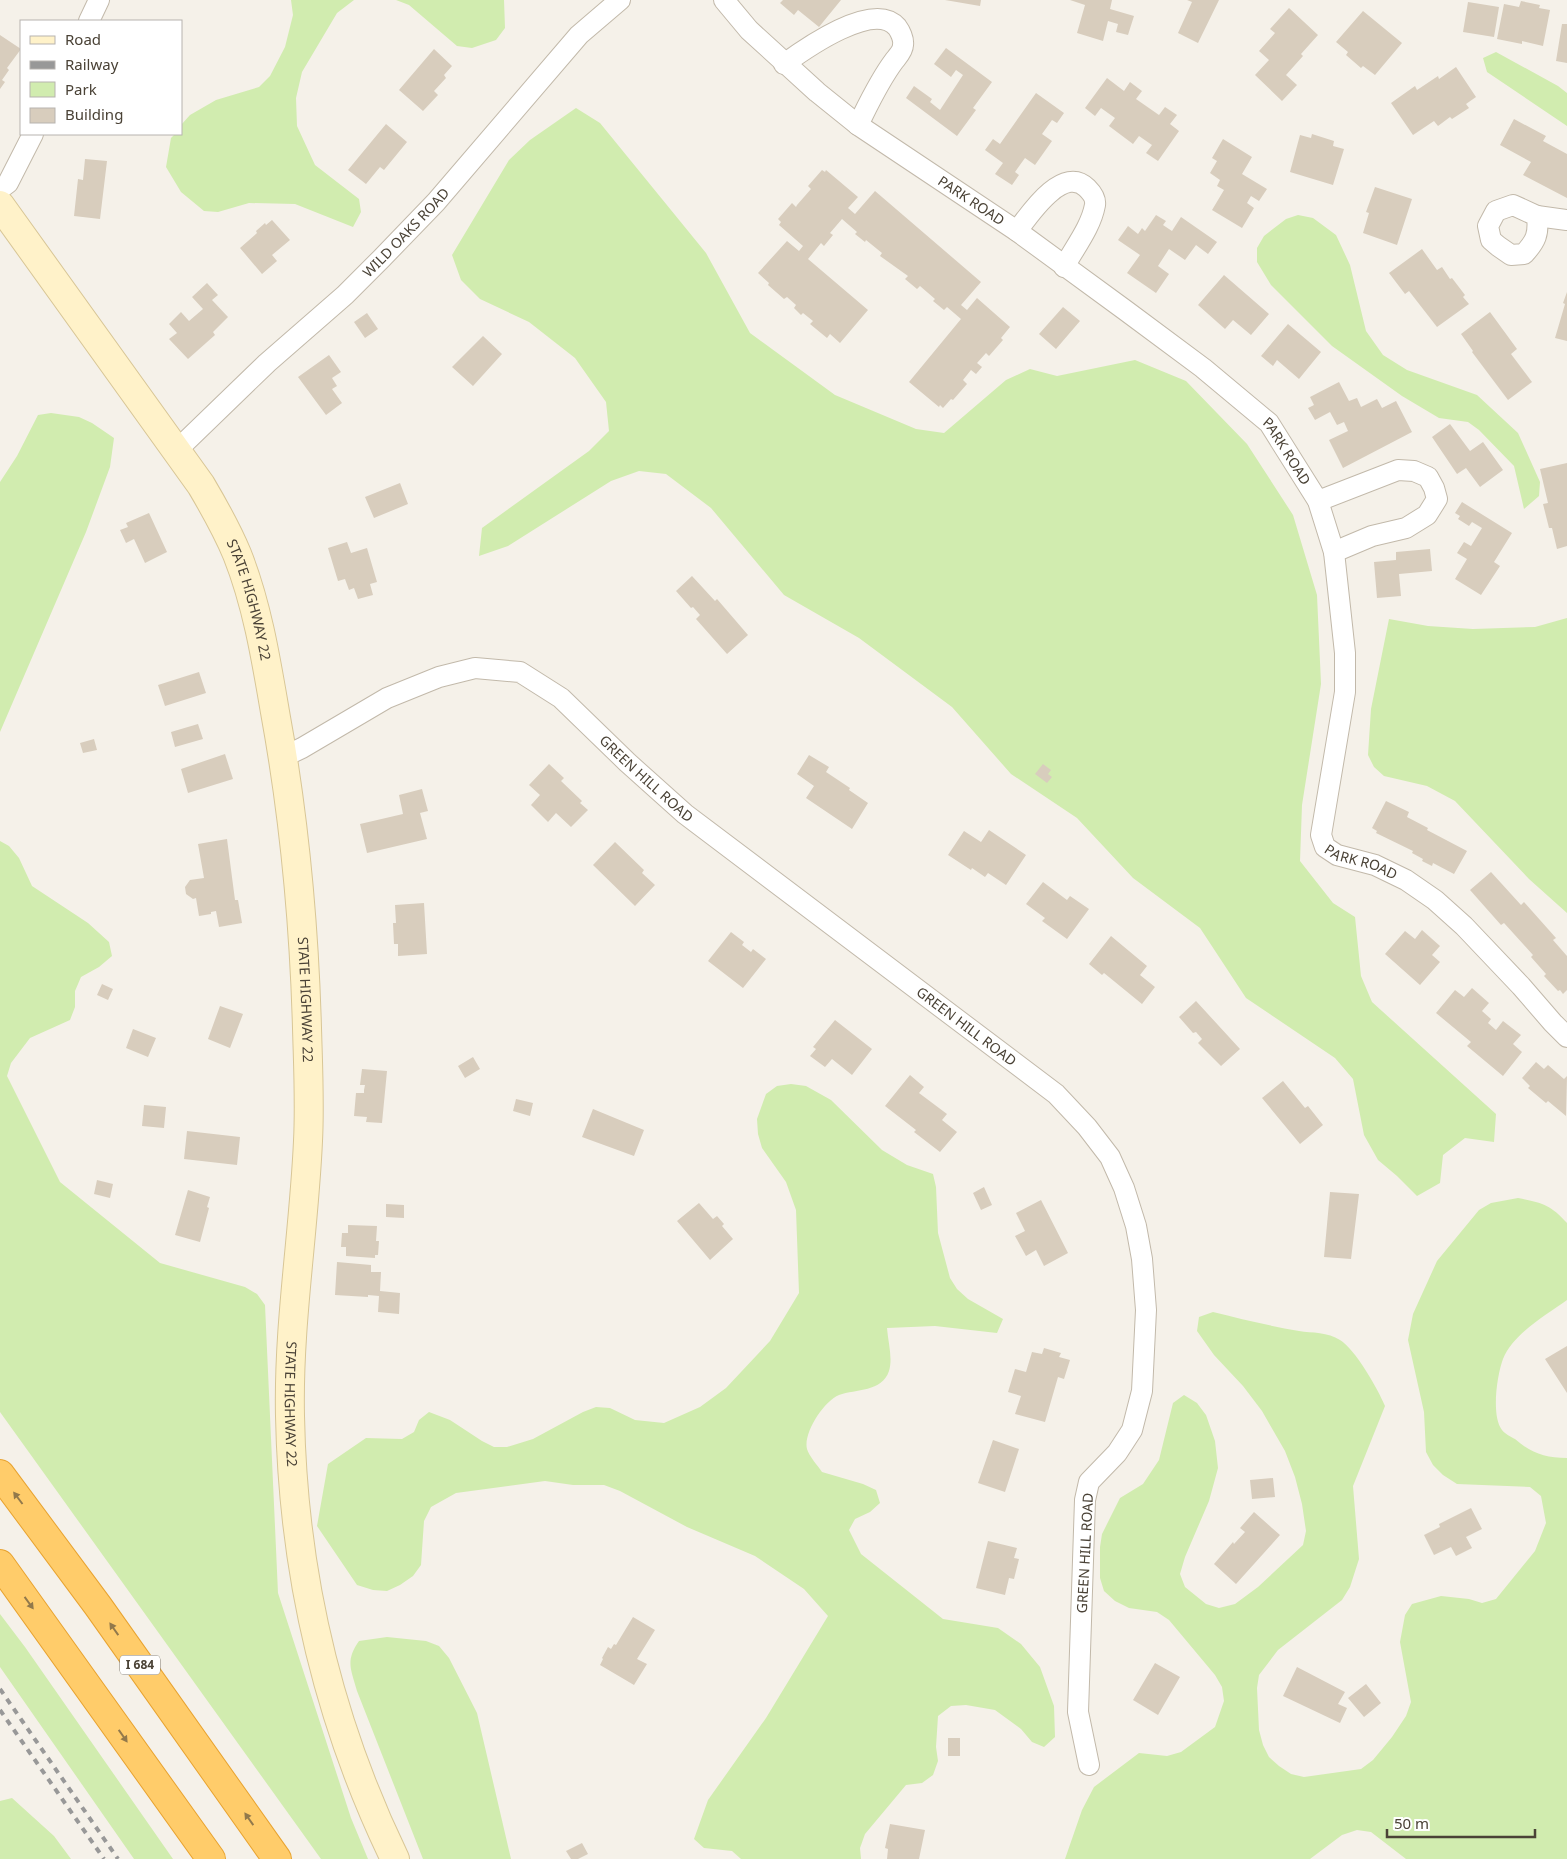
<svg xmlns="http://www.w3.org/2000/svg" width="1567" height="1859" font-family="'Noto Sans',sans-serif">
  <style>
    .green { fill: #d1ecaf }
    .building { fill: #d8cdbd }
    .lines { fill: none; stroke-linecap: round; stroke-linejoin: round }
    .minor-casing { stroke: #c2b9aa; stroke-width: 22 }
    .secondary-casing { stroke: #d8c696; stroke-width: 30 }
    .motorway-casing { stroke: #e8a330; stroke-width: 30 }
    .minor { stroke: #fff; stroke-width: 20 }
    .secondary { stroke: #fff2c9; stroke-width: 28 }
    .motorway { stroke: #ffcc6a; stroke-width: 28 }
    .rail { stroke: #989898; stroke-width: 4; stroke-dasharray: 6 6; stroke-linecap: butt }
    .oneway { fill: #92794b }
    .labels { text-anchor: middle; stroke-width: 4; stroke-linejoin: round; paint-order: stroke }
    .shield { fill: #fff; stroke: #807b72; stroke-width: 1 }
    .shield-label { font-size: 12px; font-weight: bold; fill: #4a4236 }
    .street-label { font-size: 14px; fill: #4a4236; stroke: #fff }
  </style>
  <rect width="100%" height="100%" fill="#f5f1e9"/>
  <path class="green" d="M291 0H354L337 13 302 72 296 98 297 126 315 165 359 199 361 212 353 227 295 204 249 203 218 212 204 211 181 192 166 167 171 138 175 134H181V125L190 115 216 100 259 87 270 76 285 47 293 15Z
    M396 0H504L505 28 496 40 472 48 457 46 409 5Z
    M1496 52 1558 86 1567 93V126L1487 72 1483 58Z
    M576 108 600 123 706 253 750 333 835 395 916 429 944 433 1006 380 1030 369 1057 376 1135 360 1186 381 1247 444 1293 515 1317 595 1321 684 1302 805 1300 861 1333 903 1355 917 1361 976 1372 1002 1496 1114 1494 1142 1465 1138 1443 1155 1440 1183 1417 1196 1397 1176 1378 1160 1364 1135 1353 1079 1335 1058 1246 998 1200 928 1133 878 1077 818 1011 774 952 707 859 638 784 595 711 508 666 474 639 471 611 481 508 546 479 556 482 528 589 451 609 431 606 402 575 358 529 322 480 299 461 280 452 255 509 160 530 140Z
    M1298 215 1313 218 1336 235 1350 265 1366 331 1383 355 1407 370 1477 395 1518 433 1540 482 1539 496 1524 509 1514 466 1479 430 1468 422 1439 418 1402 396 1332 346 1271 285 1257 262V248L1264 236 1286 219Z
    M51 413 79 417 92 423 114 438 110 467 86 532 0 732V482L17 456 38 415Z
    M1567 618V913L1529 879 1455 801 1427 786 1384 776 1374 767 1368 755 1371 709 1389 619 1428 626 1473 629 1535 627Z
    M0 841 9 846 19 858 32 886 88 923 109 942 112 956 99 967 81 977 75 991V1007L70 1020 30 1038 11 1063 7 1076 60 1182 160 1263 245 1287 257 1294 265 1305 278 1593 351 1818 368 1859H321L0 1412Z
    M791 1084 806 1086 831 1100 882 1150 907 1165 933 1174 936 1187 938 1233 950 1278 957 1289 968 1299 1003 1319 997 1333 935 1326 887 1328C888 1342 893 1358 889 1371 882 1392 856 1389 839 1395 824 1401 803 1433 807 1449 809 1456 818 1466 822 1472L863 1484 876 1490 880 1503 870 1512 855 1519 849 1530 861 1554 943 1619 998 1628 1021 1644 1040 1667 1054 1706 1055 1737 1044 1747 1032 1742 1021 1729 995 1710 966 1705 951 1706 938 1716 936 1747 938 1761 933 1775 922 1783 906 1785 865 1834 860 1848 861 1859H741L732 1851 704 1848 694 1839 708 1800 766 1718 828 1616 804 1589 755 1556 687 1527 620 1491 604 1485H573L545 1481 456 1493 431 1507 424 1521 421 1565 413 1576 400 1585 387 1591 373 1590 357 1585 317 1526 328 1464 366 1438 402 1439 414 1432 419 1420 429 1412 450 1420 482 1441 494 1447H507L533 1439 583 1412 596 1407 610 1408 635 1420 664 1423 700 1407 726 1388 770 1341 799 1293 796 1210 786 1182 762 1148 758 1134 757 1119 766 1094 777 1086Z
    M1518 1198C1542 1203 1550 1204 1567 1223V1300C1546 1315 1513 1334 1503 1359 1497 1375 1491 1416 1502 1430 1505 1434 1511 1437 1515 1439 1531 1453 1545 1458 1567 1458V1859H1406L1371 1832 1357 1830 1342 1835 1310 1859H1065L1082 1810 1094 1787 1139 1753 1167 1756 1181 1752 1215 1727 1224 1701 1222 1687 1215 1675 1169 1620 1157 1612 1129 1608 1115 1601 1104 1591 1100 1578V1547L1102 1534 1120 1498 1143 1484 1159 1460 1173 1403 1184 1395 1197 1403 1206 1415 1215 1441 1218 1468 1209 1501 1185 1557 1180 1574 1185 1587 1206 1604 1219 1608 1235 1604 1258 1587 1303 1545 1306 1531 1302 1504 1295 1477 1285 1451 1262 1411 1243 1386 1214 1355 1197 1331 1199 1317 1213 1312C1241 1319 1270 1326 1299 1331 1312 1333 1328 1332 1340 1340 1355 1349 1378 1389 1385 1406L1353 1486 1359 1559 1350 1587 1342 1600 1278 1650 1259 1675 1257 1688 1259 1730 1263 1745 1269 1757 1279 1766 1291 1774 1304 1777 1361 1769 1373 1760 1392 1737 1406 1716 1411 1702 1400 1642 1405 1615 1412 1604 1441 1596 1469 1599 1482 1603 1496 1599 1535 1551 1546 1523 1541 1496 1530 1487 1457 1484 1443 1475 1433 1465 1426 1452 1424 1412 1408 1340 1413 1314 1437 1261 1479 1210 1491 1203Z
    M0 1614 25 1647 173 1859H134L0 1667Z
    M387 1637 426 1641 439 1646 449 1658 477 1713 511 1859H423L357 1691C351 1669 345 1661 359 1641Z
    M12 1798 54 1836 71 1859H0V1801Z"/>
  <path class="building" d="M783 0H841L819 27 798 10 794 15 780 3Z
    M945 0H981L980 6Z
    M1070 0H1112L1110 9 1134 16 1128 35 1116 32 1118 24 1108 21 1103 41 1077 33 1085 5Z
    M1187 0H1219L1198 43 1178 33 1192 2Z
    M1521 1 1540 5 1539 8 1550 10 1543 46 1522 41V44L1497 39 1504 4 1519 7Z
    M1468 2 1499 7 1494 37 1463 32Z
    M1289 8 1318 35 1301 54 1303 56 1286 75 1297 85 1282 101 1255 75 1269 60 1259 51 1275 33 1270 29Z
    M1363 11 1402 43 1375 75 1363 66 1361 68 1346 55 1348 52 1336 42Z
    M1562 24H1567V63L1556 61Z
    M0 35 21 49 7 68 9 70 2 80 5 82 0 89Z
    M946 48 992 82 973 108 976 110 957 136 906 98 914 86 932 99 930 102 940 110 963 75 956 70 951 77 934 64Z
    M434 49 452 66 444 75 446 78 434 91 438 95 423 111 399 90Z
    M1456 67 1476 97 1466 104 1469 108 1452 119 1450 117 1438 126 1434 121 1413 135 1391 103 1415 86 1417 90 1438 76 1439 79Z
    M1107 78 1124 91 1130 82 1142 91 1136 99 1159 115 1165 107 1177 115 1170 124 1179 131 1158 161 1146 153 1152 145 1139 136 1133 144 1109 126 1115 118 1101 108 1095 116 1085 108Z
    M1036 93 1064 113 1057 123 1052 120 1042 134 1052 141 1035 165 1025 158 1015 172 1019 175 1012 185 995 174 1003 163 985 150 993 139 1000 144Z
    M1514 119 1546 136 1543 141 1567 154V198L1523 175 1531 162 1500 145Z
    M386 124 407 142 384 170 380 167 366 184 348 170Z
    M1312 134 1334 141 1333 146 1344 149 1333 185 1290 172 1300 135 1311 138Z
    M1223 139 1252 157 1242 174 1267 189 1259 201 1251 196 1247 203 1254 208 1242 228 1212 210 1224 190 1217 186 1220 180 1210 173 1217 161 1212 158Z
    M85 159 107 161 100 219 74 216 78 179 83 180Z
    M822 170 825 172 826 170 858 197 848 208 855 214 875 191 981 282 961 305 967 310 977 298 1010 327 1001 338 1003 340 989 356 986 353 977 363 982 367 976 374 971 370 963 380 967 384 953 400 951 399 943 408 940 405 939 407 909 382 961 319 947 307 944 310 933 301 935 299 920 286 917 289 905 279 908 276 880 256 882 253 866 240 865 242 855 234 857 232 842 219 830 233 833 235 824 246 821 243 808 259 868 310 840 343 830 334 827 338 810 324 813 321 803 313 801 315 794 308 796 305 787 297 784 299 768 285 769 283 758 273 787 241 799 251 803 246 779 225 781 222 778 219 792 203 796 207 797 205 811 189 808 186Z
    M1375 187 1412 199 1397 245 1363 233 1369 213 1366 212Z
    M1156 215 1166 221 1163 225 1172 231 1181 217 1217 242 1208 254 1196 245 1185 260 1169 249 1158 266 1169 274 1156 293 1127 273 1140 255 1118 240 1128 226 1138 234 1142 228 1145 231Z
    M272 220 290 240 272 255 277 261 262 274 240 248 257 233 256 231 265 223 266 225Z
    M1422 249 1437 270 1442 267 1450 279 1452 278 1465 295 1463 297 1469 304 1437 327 1409 291 1405 294 1389 273Z
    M1224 275 1269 314 1251 335 1233 320 1225 329 1198 305Z
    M207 283 218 295 212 300 228 317 213 332 215 335 188 359 169 339 177 333 169 324 181 312 189 321 203 309 192 297Z
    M1567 292V341L1555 338 1565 304 1563 303Z
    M1063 307 1080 321 1056 349 1039 334Z
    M1490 312 1517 349 1511 354 1532 382 1508 400 1472 352 1473 351 1461 334Z
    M367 313 378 329 365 338 354 322Z
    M1288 324 1321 352 1299 379 1277 360 1273 366 1261 356Z
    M483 336 502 354 473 386 452 367Z
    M329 355 341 372 332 378 337 386 332 389 342 403 326 415 298 377Z
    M1339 382 1349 401 1357 398 1361 407 1377 399 1382 408 1396 401 1412 432 1343 468 1329 440 1348 431 1344 422 1337 425 1330 412 1315 420 1308 408 1314 405 1310 397Z
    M1450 424 1470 451 1483 442 1503 470 1480 487 1466 468 1457 474 1432 437Z
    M1567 463V546L1557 549 1552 528H1549L1543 504 1548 503 1540 469Z
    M400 483 408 504 374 518 365 497Z
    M1462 502 1512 533 1494 562 1500 566 1481 595 1455 579 1467 559 1457 553 1464 542 1471 546 1482 528 1472 522 1469 526 1458 519 1460 516 1455 513Z
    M149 513 167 552 145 563 134 539 126 543 120 530 128 527 126 523Z
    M347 542 351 553 367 548 377 582 370 584 373 595 358 599 354 588 349 590 345 579 338 581 328 548Z
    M1430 549 1432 571 1399 574 1401 596 1377 598 1374 562 1396 560V552Z
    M692 576 715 601 717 599 748 635 727 654 696 619 700 615 693 607 691 608 676 591Z
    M199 672 206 693 165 706 158 685Z
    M198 724 203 739 175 747 171 732Z
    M94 739 97 750 83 753 80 743Z
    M225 754 233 779 188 793 181 769Z
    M809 755 829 767 826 772 850 788 849 790 868 803 852 829 806 798 814 786 797 774Z
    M549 764 564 778 561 781 582 801 580 803 588 810 571 827 556 813 548 822 531 805 540 795 529 785Z
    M1043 764 1051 770 1048 774 1052 777 1047 783 1035 774Z
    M422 789 428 811 420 813 427 839 367 853 360 824 403 814 399 795Z
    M1386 801 1409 812 1407 817 1428 828 1427 830 1467 851 1454 874 1433 863 1432 866 1422 861 1423 859 1412 853 1413 851 1376 833 1377 831 1372 828Z
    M989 830 1026 855 1006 885 988 873 985 877 972 868 971 870 948 855 964 831 981 842Z
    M227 839 235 900H238L242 923 219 927 216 911 211 912V914L199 916 196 898 193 899 186 894 185 887 190 880 204 878 198 844Z
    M615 842 644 870 642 873 655 885 635 906 593 865Z
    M1491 872 1521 905 1524 902 1556 938 1553 940 1567 956V990L1563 994 1560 990 1558 991 1544 976 1546 974 1531 957 1533 955 1504 923 1501 925 1470 890Z
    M1043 882 1067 900 1070 896 1089 909 1067 939 1042 921 1045 918 1026 904Z
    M424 903 427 954 398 956V944H394L393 923H396L395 905Z
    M1422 930 1440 946 1432 955 1440 962 1420 985 1385 954 1405 931 1415 939Z
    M731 932 744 942 742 945 751 952 753 949 766 959 743 988 708 961Z
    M1111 936 1147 966 1140 975 1155 987 1142 1004 1104 973 1102 975 1089 964Z
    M102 984 113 989 108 1000 97 995Z
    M1472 988 1489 1003 1482 1011 1491 1019 1488 1023 1496 1030 1503 1021 1521 1035 1513 1044 1522 1052 1503 1076 1467 1046 1471 1042 1436 1013 1455 990 1464 997Z
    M1196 1001 1240 1049 1221 1066 1198 1043 1202 1039 1196 1032 1193 1033 1179 1017Z
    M220 1006 243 1014 230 1048 208 1039Z
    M835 1020 872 1049 852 1075 832 1059 825 1067 810 1056 816 1049 813 1047Z
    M133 1029 156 1038 148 1057 126 1048Z
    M473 1057 480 1069 465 1078 458 1066Z
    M1536 1062 1544 1069 1548 1065 1564 1079 1567 1076 1566 1116 1548 1101 1546 1103 1528 1088 1530 1086 1522 1078Z
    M362 1069 387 1071 382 1123 366 1122 367 1117 354 1116 356 1093H364V1090L365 1085H360Z
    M910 1075 924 1087 919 1093 947 1114 942 1120 957 1132 940 1152 914 1132 916 1130 885 1106Z
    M1283 1081 1305 1108 1308 1106 1323 1125 1300 1144 1262 1098Z
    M516 1099 533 1103 530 1116 513 1111Z
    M144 1105 166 1107 164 1128 142 1126Z
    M593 1109 644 1130 634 1156 582 1137Z
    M187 1131 240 1137 237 1165 184 1159Z
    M97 1180 113 1184 110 1198 94 1194Z
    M984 1187 992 1205 981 1210 973 1193Z
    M188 1190 210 1197 207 1207 209 1208 200 1242 175 1235Z
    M1330 1192 1359 1194 1351 1259 1324 1257Z
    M1041 1200 1068 1253 1044 1266 1036 1250 1026 1256 1015 1236 1025 1231 1016 1213Z
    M699 1203 713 1219 717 1216 724 1224 722 1226 733 1239 710 1260 677 1221Z
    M386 1204 404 1205V1218L386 1217Z
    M348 1225 377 1226 376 1241H379L378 1255H375V1258L346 1256V1247H341L342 1233H348Z
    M337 1262 371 1265V1272H381L380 1291 400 1293 399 1314 378 1312 379 1296 368 1295V1297L335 1295Z
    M1567 1346V1393L1545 1359Z
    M1044 1348 1061 1353 1059 1357 1070 1360 1064 1379 1058 1377 1045 1422 1015 1414 1021 1396 1008 1392 1015 1369 1026 1372 1032 1352 1042 1354Z
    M993 1440 1019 1449 1005 1492 978 1483Z
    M1273 1478 1275 1497 1252 1499 1250 1480Z
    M1471 1508 1482 1529 1466 1537 1472 1548 1456 1556 1451 1547 1434 1555 1424 1535 1440 1527 1439 1524Z
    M1254 1512 1280 1535 1236 1584 1214 1564 1233 1542 1234 1544 1245 1532 1240 1528Z
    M988 1541 1017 1548 1014 1558 1019 1559 1014 1579 1009 1578 1005 1595 976 1588Z
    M633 1617 655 1630 637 1659 647 1664 634 1685 600 1665 603 1659 602 1658 608 1647 611 1649 614 1644 616 1645Z
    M1155 1663 1180 1677 1158 1715 1133 1700Z
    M1297 1667 1345 1692 1338 1704 1347 1708 1340 1723 1283 1696Z
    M1366 1684 1381 1703 1364 1717 1348 1698Z
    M948 1738H960V1756H948Z
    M890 1824 925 1830 919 1859H887L888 1849 885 1848Z
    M582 1843 588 1854 578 1859H571L566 1851Z"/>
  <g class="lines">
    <g class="minor-casing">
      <g id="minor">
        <path id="s1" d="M724 0 749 30 817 92 858 125 1017 231 1125 310 1203 368 1269 423 1318 501 1334 552 1345 653V692L1321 835 1325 847 1337 855 1375 865 1406 880 1435 900 1464 926 1521 986 1553 1023 1567 1037"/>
        <path d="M89 21 99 0"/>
        <path d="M784 64C806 48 874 0 897 27 900 31 904 39 903 45 903 51 897 57 894 61 879 81 869 103 858 125"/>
        <path d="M0 189 8 183 33 134"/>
        <path d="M1513 205 1537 216C1539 234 1536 241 1524 254L1511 255 1498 246 1491 240 1488 226 1496 211Z"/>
        <path d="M1537 216 1567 220"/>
        <path d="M1017 231C1029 215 1063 164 1087 188 1092 193 1096 199 1095 205 1091 227 1075 247 1064 267"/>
        <path id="s2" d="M177 450 267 363 345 295 381 259 436 202 579 35 620 0"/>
        <path d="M1318 501 1398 470 1414 471 1428 477 1434 488 1437 499 1427 515 1406 528 1372 536 1334 552"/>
        <path id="s3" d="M283 757 302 748 387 698 439 677 475 668 520 672 561 698 627 762 685 814 1056 1094 1087 1127 1110 1157 1124 1188 1136 1226 1142 1259 1146 1310 1142 1391 1132 1430 1117 1453 1089 1482 1085 1500 1078 1712 1089 1765"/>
      </g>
    </g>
    <g class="secondary-casing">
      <g id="secondary">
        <path id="s4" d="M0 205 201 485C214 507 227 530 237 554 257 604 266 659 275 712 294 816 304 921 307 1028 308 1065 310 1103 308 1141 304 1232 288 1324 290 1416 293 1571 327 1719 395 1859"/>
      </g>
    </g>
    <g class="motorway-casing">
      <path id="motorway" d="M0 1474 98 1606 277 1859
        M0 1564 211 1859"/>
    </g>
    <use href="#minor" class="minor"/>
    <use href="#secondary" class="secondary"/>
    <use href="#motorway" class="motorway"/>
    <path class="rail" d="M0 1689 118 1859
      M0 1710 104 1859"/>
  </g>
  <defs><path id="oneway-solid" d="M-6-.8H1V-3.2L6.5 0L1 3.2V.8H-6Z" transform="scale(1.25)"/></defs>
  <g class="oneway">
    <use href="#oneway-solid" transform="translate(18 1498) rotate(-127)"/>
    <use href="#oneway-solid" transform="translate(29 1603) rotate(54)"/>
    <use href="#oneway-solid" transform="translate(114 1629) rotate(-125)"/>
    <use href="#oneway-solid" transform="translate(123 1736) rotate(55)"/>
    <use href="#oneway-solid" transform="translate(249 1819) rotate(-125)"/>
  </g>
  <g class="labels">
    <rect class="shield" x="120" y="1655.5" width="40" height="19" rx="4"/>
    <g class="shield-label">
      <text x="140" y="1669">I 684</text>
    </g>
    <g class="street-label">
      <text dy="5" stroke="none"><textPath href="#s1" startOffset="320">PARK ROAD</textPath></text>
      <text dy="5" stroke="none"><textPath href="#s2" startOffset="316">WILD OAKS ROAD</textPath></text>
      <text dy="5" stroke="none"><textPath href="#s1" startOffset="725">PARK ROAD</textPath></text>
      <text dy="5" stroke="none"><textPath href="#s4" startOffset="470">STATE HIGHWAY 22</textPath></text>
      <text dy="5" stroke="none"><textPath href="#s3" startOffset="424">GREEN HILL ROAD</textPath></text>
      <text dy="5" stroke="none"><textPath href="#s1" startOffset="1175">PARK ROAD</textPath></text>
      <text dy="5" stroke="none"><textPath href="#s4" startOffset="875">STATE HIGHWAY 22</textPath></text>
      <text dy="5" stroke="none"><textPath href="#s3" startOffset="829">GREEN HILL ROAD</textPath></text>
      <text dy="5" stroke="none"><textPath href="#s4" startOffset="1280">STATE HIGHWAY 22</textPath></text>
      <text transform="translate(1085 1553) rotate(-87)" y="5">GREEN HILL ROAD</text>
    </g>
  </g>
  <rect x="20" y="20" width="162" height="115" fill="#ffffff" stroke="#b7b3af"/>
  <rect x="30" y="36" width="25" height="8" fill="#fff2c9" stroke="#b7b3af"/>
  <text x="65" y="45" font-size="15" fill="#4a4236">Road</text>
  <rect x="30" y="61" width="25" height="8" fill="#989898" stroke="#b7b3af"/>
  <text x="65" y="70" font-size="15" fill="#4a4236">Railway</text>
  <rect x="30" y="82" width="25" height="15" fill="#d1ecaf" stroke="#b7b3af"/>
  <text x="65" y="95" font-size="15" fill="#4a4236">Park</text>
  <rect x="30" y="108" width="25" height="15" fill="#d8cdbd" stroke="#b7b3af"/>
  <text x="65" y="120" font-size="15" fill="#4a4236">Building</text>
  <path d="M1387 1829v8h148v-8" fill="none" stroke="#4a4236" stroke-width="2.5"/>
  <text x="1394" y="1829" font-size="15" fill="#4a4236" stroke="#ffffff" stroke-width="4" paint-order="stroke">50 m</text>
</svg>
